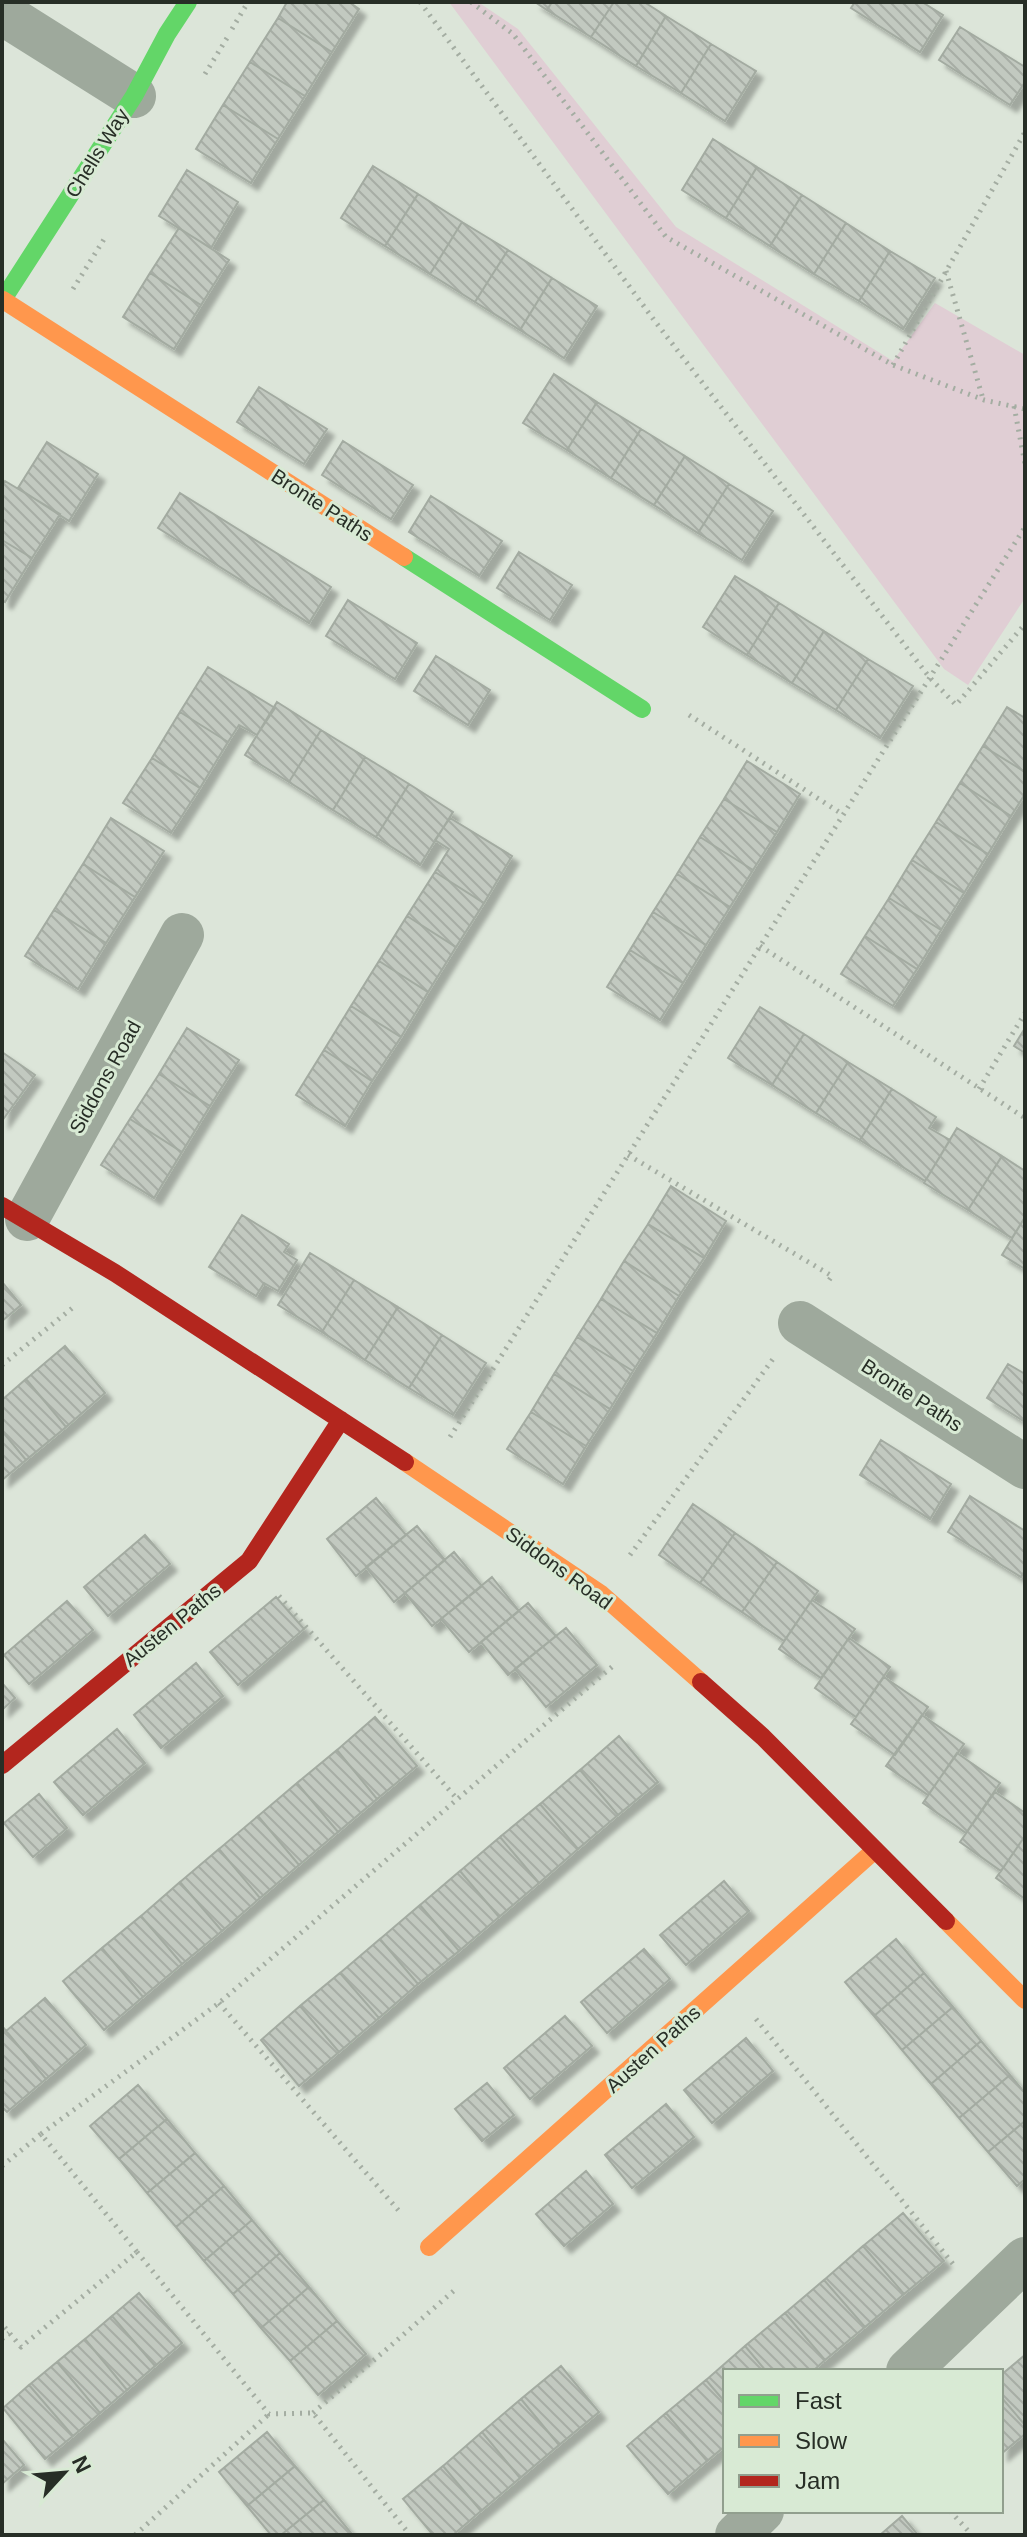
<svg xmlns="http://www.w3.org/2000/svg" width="1027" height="2537" font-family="Helvetica,sans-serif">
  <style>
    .grass { fill: #e0ced4 }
    .building { fill: url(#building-back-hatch); stroke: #a3aba1; stroke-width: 2; filter: url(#shadow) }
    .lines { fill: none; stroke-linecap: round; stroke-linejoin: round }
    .path { stroke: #a4ada2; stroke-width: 5; stroke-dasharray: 2 6; stroke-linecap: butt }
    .street { stroke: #9ea99c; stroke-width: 44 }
    .fast { stroke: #63d668; stroke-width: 18 }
    .slow { stroke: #ff974d; stroke-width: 18 }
    .jam { stroke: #b3261e; stroke-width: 18 }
    .labels { text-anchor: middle; stroke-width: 6; stroke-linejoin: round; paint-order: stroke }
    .street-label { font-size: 20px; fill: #272e26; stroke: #d8ead4 }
  </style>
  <defs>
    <pattern id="building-back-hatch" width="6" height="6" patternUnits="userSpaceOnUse" patternTransform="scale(2)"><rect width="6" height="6" fill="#c2c9c0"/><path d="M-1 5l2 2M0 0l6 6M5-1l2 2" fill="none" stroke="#a7ada5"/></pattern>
    <filter id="shadow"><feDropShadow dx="7" dy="7" stdDeviation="2" flood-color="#0004"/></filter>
  </defs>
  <rect width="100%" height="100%" fill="#dce5d9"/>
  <path class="grass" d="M449 2H478L518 29 676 227 893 361 935 303 1025 355V598L968 685 944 669Z"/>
  <path class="building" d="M287 2H349L359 9 332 52 278 18Z
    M535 2H552L547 10Z
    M552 2H614L591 37 547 10Z
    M614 2H644L666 16 636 66 591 37Z
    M855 2H922L943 15 920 52 851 8Z
    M666 16 711 44 681 93 636 66Z
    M278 18 332 52 305 96 250 62Z
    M960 27 1025 67V82L1010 105 939 60Z
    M711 44 756 71 725 121 681 93Z
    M250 62 305 96 278 139 223 105Z
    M223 105 278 139 251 183 196 149Z
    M713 139 757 167 726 218 682 190Z
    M373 166 418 194 385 246 341 218Z
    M757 167 802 195 770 246 726 218Z
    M187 170 238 202 211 248 159 216Z
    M418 194 462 222 430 274 385 246Z
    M802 195 846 223 814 274 770 246Z
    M462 222 508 250 475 302 430 274Z
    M846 223 890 251 859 301 814 274Z
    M179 228 229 260 201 305 150 273Z
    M508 250 552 278 520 330 475 302Z
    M890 251 935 278 903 329 859 301Z
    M150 273 201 305 174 349 123 317Z
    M552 278 597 306 564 358 520 330Z
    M554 374 597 402 567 450 523 423Z
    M259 387 327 429 304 464 237 422Z
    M597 402 641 429 611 478 567 450Z
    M641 429 685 456 654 505 611 478Z
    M343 441 413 485 391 519 322 475Z
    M47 442 98 474 69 521 18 488Z
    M685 456 729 484 698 533 654 505Z
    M5 481 60 514 32 558 2 540V486Z
    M729 484 773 511 742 560 698 533Z
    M180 493 331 587 309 623 158 528Z
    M431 496 502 541 479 576 409 532Z
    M2 540 32 558 5 602 2 600Z
    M519 552 572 585 550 620 497 588Z
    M735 576 779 603 747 655 703 627Z
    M348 600 417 643 395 679 326 636Z
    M779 603 824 631 792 683 747 655Z
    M824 631 868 659 836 710 792 683Z
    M436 656 490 690 468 725 414 691Z
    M868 659 913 686 880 738 836 710Z
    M208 667 275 708 257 735 239 725 228 742 180 712Z
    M277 702 321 730 289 782 245 755Z
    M1007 707 1025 718V772L983 746Z
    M180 712 228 742 200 788 152 758Z
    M321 730 365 757 333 810 289 782Z
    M983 746 1025 772V794L1011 816 960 783Z
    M365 757 409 784 376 837 333 810Z
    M152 758 200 788 171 833 123 803Z
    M747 761 800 794 777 832 724 799Z
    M960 783 1011 816 988 854 936 822Z
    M409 784 453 812 420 865 376 837Z
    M724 799 777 832 753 870 700 837Z
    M111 818 164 851 135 897 83 864Z
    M450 818 512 856 484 903 435 872 449 849 435 840Z
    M936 822 988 854 964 893 912 860Z
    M700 837 753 870 730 907 677 874Z
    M912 860 964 893 941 930 889 898Z
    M83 864 135 897 106 943 54 910Z
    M435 872 484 903 456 947 407 916Z
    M677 874 730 907 706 945 653 912Z
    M889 898 941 930 917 969 865 936Z
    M54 910 106 943 78 989 25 956Z
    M653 912 706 945 683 983 630 950Z
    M407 916 456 947 428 992 379 961Z
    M865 936 917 969 893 1006 841 974Z
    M630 950 683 983 660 1020 607 987Z
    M379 961 428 992 401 1037 351 1006Z
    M351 1006 401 1037 372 1081 324 1050Z
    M760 1007 804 1034 772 1085 728 1058Z
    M187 1028 239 1060 210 1106 159 1074Z
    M1025 1028V1053L1014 1046Z
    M804 1034 848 1062 816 1113 772 1085Z
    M324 1050 372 1081 345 1126 296 1095Z
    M2 1052 35 1075 2 1121Z
    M848 1062 892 1089 860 1140 816 1113Z
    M159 1074 210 1106 182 1152 130 1119Z
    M892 1089 936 1117 929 1128 950 1140 925 1181 860 1140Z
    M130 1119 182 1152 154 1198 101 1165Z
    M957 1128 1002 1156 968 1210 924 1183Z
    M1002 1156 1025 1171V1217L1012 1238 968 1210Z
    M671 1186 726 1221 704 1258 648 1224Z
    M242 1215 289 1244 284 1252 297 1260 278 1291 264 1283 256 1296 209 1267Z
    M1025 1217V1269L1002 1255Z
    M648 1224 704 1258 679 1296 624 1261Z
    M310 1253 354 1280 322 1332 278 1305Z
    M624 1261 679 1296 657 1333 601 1299Z
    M354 1280 398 1307 365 1360 322 1332Z
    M2 1282 21 1305 2 1321Z
    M601 1299 657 1333 633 1371 577 1337Z
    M398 1307 442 1335 409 1388 365 1360Z
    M442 1335 486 1363 453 1415 409 1388Z
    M577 1337 633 1371 610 1409 554 1374Z
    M65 1346 105 1393 66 1427 26 1379Z
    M1008 1364 1025 1374V1422L987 1398Z
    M554 1374 610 1409 586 1446 531 1412Z
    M26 1379 66 1427 26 1460 2 1431V1400Z
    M531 1412 586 1446 563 1484 507 1449Z
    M2 1431 26 1460 2 1480Z
    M881 1440 951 1484 930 1519 860 1475Z
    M970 1496 1025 1531V1570L1021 1577 948 1532Z
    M376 1498 406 1535 356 1576 327 1539Z
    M693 1504 735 1533 700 1583 659 1555Z
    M417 1526 445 1560 394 1602 366 1567Z
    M735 1533 777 1562 742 1612 700 1583Z
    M145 1535 170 1564 108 1616 84 1587Z
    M454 1552 482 1586 432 1626 405 1593Z
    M777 1562 818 1591 784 1641 742 1612Z
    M492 1577 519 1611 469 1652 441 1619Z
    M276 1597 304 1629 238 1685 210 1652Z
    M812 1600 855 1629 821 1678 779 1649Z
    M67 1601 93 1630 29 1684 4 1655Z
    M528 1603 556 1636 508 1675 481 1642Z
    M566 1628 597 1665 546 1707 515 1669Z
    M849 1638 890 1667 856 1717 815 1688Z
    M196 1663 223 1696 161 1748 134 1715Z
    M884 1677 928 1707 895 1755 851 1724Z
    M2 1683 15 1698 2 1710Z
    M922 1715 964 1744 928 1795 886 1766Z
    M375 1717 417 1766 377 1799 337 1750Z
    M117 1729 145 1763 83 1815 54 1782Z
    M619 1736 658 1782 618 1815 580 1770Z
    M337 1750 377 1799 338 1832 297 1783Z
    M957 1753 1000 1783 966 1833 923 1803Z
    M580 1770 618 1815 578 1849 540 1804Z
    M297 1783 338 1832 299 1865 258 1816Z
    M995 1792 1025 1813V1836L1001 1871 960 1842Z
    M39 1794 67 1828 33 1857 4 1823Z
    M540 1804 578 1849 539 1883 500 1837Z
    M258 1816 299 1865 260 1898 219 1849Z
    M1025 1836V1899L996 1878Z
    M500 1837 539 1883 499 1917 460 1871Z
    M219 1849 260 1898 222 1931 180 1882Z
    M460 1871 499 1917 459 1951 420 1905Z
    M724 1881 749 1911 686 1965 660 1935Z
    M180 1882 222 1931 182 1964 141 1916Z
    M420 1905 459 1951 418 1984 380 1939Z
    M141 1916 182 1964 143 1997 102 1948Z
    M380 1939 418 1984 379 2018 340 1973Z
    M896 1939 924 1973 874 2016 845 1982Z
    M102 1948 143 1997 104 2030 63 1981Z
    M644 1949 670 1979 607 2033 581 2002Z
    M340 1973 379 2018 339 2052 300 2006Z
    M924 1973 953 2007 902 2050 874 2016Z
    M45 1998 86 2045 46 2079 6 2031Z
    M300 2006 339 2052 299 2086 261 2040Z
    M953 2007 981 2041 931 2084 902 2050Z
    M565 2016 592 2046 530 2099 504 2068Z
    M2 2026 46 2079 7 2112 2 2107Z
    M746 2038 773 2071 712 2123 684 2090Z
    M981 2041 1010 2075 959 2118 931 2084Z
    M1010 2075 1025 2093V2121L988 2152 959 2118Z
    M487 2083 514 2115 482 2141 455 2109Z
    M138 2085 167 2119 119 2159 90 2126Z
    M666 2104 694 2137 632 2188 605 2155Z
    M167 2119 195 2153 147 2193 119 2159Z
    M1025 2121V2179L1017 2186 988 2152Z
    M195 2153 224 2186 176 2227 147 2193Z
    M586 2171 613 2204 564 2246 536 2214Z
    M224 2186 252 2220 204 2261 176 2227Z
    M903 2213 944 2261 904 2294 863 2246Z
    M252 2220 280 2253 233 2294 204 2261Z
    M863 2246 904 2294 865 2327 824 2280Z
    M280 2253 309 2287 261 2328 233 2294Z
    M824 2280 865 2327 825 2360 785 2313Z
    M309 2287 337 2321 290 2361 261 2328Z
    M139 2293 182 2343 155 2366 112 2316Z
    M785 2313 825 2360 813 2371H766L745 2346Z
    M112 2316 155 2366 127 2390 85 2339Z
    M337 2321 366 2354 318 2395 290 2361Z
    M85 2339 127 2390 100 2413 57 2362Z
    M745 2346 766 2371H725V2402L706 2380Z
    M1025 2355V2425L1001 2397V2375Z
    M57 2362 100 2413 73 2436 29 2385Z
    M561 2366 599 2412 559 2445 521 2399Z
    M706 2380 725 2402V2446L707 2461 666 2413Z
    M29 2385 73 2436 45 2459 3 2408Z
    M1001 2397 1025 2425V2434L1001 2454Z
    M521 2399 559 2445 520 2478 482 2432Z
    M666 2413 707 2461 668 2494 627 2446Z
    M267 2432 295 2466 247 2506 219 2472Z
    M482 2432 520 2478 481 2511 443 2466Z
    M2 2439 24 2465 2 2484Z
    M295 2466 324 2500 281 2535H271L247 2506Z
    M443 2466 481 2511 453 2535H433L403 2499Z
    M324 2500 351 2533 349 2535H281Z
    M902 2516 918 2535H880Z"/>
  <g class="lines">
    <path class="path" d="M420 2 654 320 930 678 956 705 1025 624
      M471 2 513 34 666 237 893 365 984 400 1025 409
      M232 29 248 2
      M205 74 227 38
      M946 271 983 399
      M73 289 106 236
      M893 365 1025 132
      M1014 406 1025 464
      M689 715 842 814
      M760 946 1025 1118
      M979 1089 1025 1013
      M628 1155 832 1276 827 1283
      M2 1365 76 1305
      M450 1437 1025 527
      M630 1555 773 1359
      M279 1596 458 1800
      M219 2003 399 2211
      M756 2019 953 2264
      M41 2134 219 2003 613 1666
      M2 2166 41 2134 137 2252 21 2347 2 2324
      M137 2252 269 2414 313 2413 410 2535
      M2 2339 9 2333
      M313 2413 457 2288
      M950 2511 972 2535
      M135 2535 269 2414"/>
    <path class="street" d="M2 13 134 96
      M27 1219 182 935
      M800 1323 1025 1467
      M908 2371 1025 2259
      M737 2535 762 2511"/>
    <path class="fast" d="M2 301 134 96 167 34 188 2
      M404 557 642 709"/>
    <path class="slow" d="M3 300 404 557
      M405 1462 601 1594 701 1682
      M946 1921 1025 2000
      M429 2247 875 1850"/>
    <path class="jam" d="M2 1206 115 1273 405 1462
      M701 1682 763 1737 946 1921
      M2 1765 249 1561 341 1420"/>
  </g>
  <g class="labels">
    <g class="street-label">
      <text transform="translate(97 153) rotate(-58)" y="7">Chells Way</text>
      <text transform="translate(322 505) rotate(33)" y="7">Bronte Paths</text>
      <text transform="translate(105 1077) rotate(-61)" y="7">Siddons Road</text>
      <text transform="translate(912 1395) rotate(33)" y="7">Bronte Paths</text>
      <text transform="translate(559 1568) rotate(36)" y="7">Siddons Road</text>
      <text transform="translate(172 1625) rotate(-39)" y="7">Austen Paths</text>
      <text transform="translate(653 2049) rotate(-42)" y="7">Austen Paths</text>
    </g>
  </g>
  <rect width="1027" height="2537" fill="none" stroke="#272e26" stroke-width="8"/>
  <rect x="723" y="2369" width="280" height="144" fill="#d8ead4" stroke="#919f8e" stroke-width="2"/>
  <rect x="739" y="2395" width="40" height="12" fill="#63d668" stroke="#919f8e" stroke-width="2"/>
  <text x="795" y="2409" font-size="24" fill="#272e26">Fast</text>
  <rect x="739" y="2435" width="40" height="12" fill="#ff974d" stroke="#919f8e" stroke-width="2"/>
  <text x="795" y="2449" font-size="24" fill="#272e26">Slow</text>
  <rect x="739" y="2475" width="40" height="12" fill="#b3261e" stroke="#919f8e" stroke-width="2"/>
  <text x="795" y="2489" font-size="24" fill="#272e26">Jam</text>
  <g transform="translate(64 2473) rotate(64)" stroke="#d8ead4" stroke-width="6" paint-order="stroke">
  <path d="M0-6L14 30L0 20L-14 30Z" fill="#272e26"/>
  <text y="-12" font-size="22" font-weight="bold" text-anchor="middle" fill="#272e26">N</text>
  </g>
</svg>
